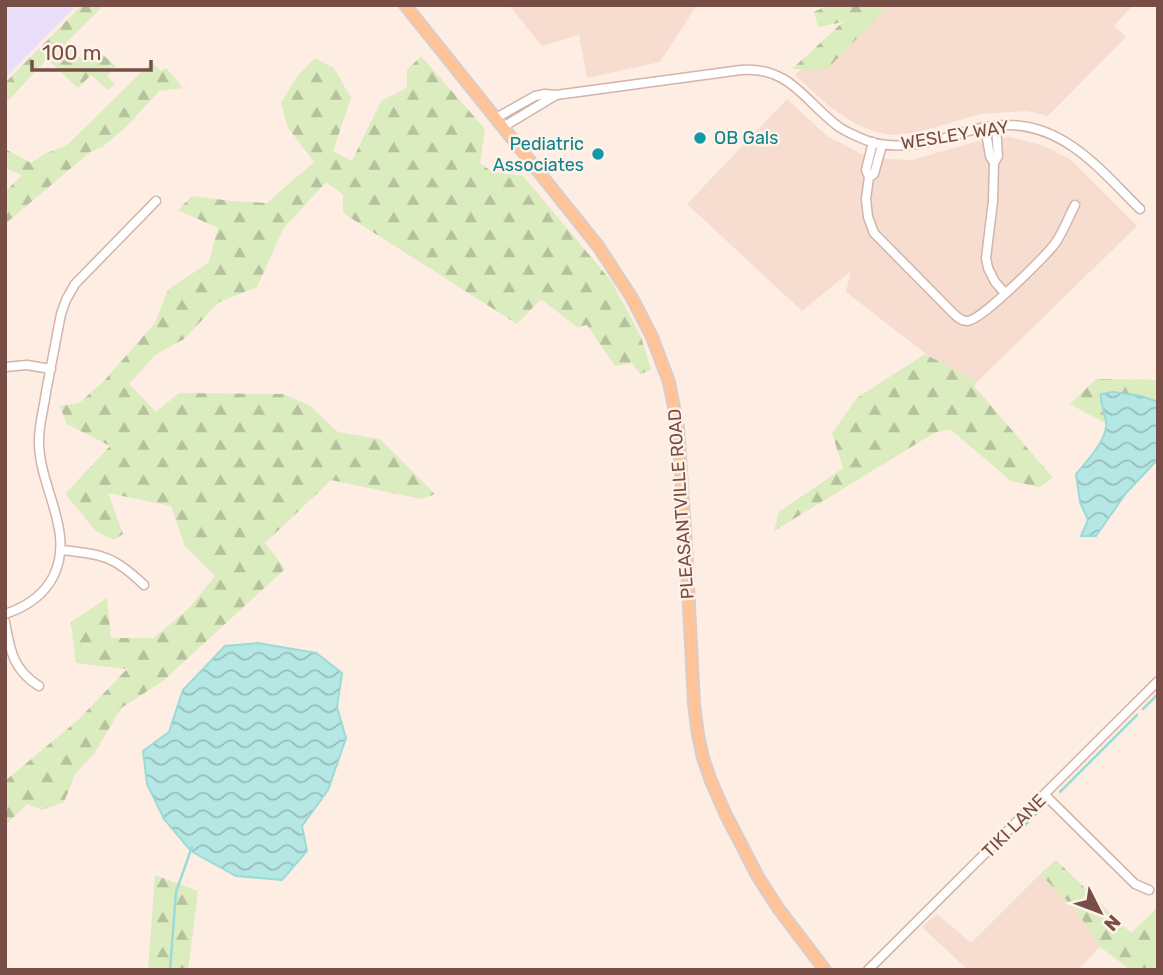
<svg xmlns="http://www.w3.org/2000/svg" width="1163" height="975" font-family="Rubik,sans-serif">
  <style>
    .residential { fill: #f6ddd0 }
    .education { fill: #eadefa }
    .forest { fill: url(#forest-firs) }
    .water { fill: url(#water-waves); stroke: #9adbd8; stroke-width: 2 }
    .lines { fill: none; stroke-linecap: round; stroke-linejoin: round }
    .stream { stroke: #9adbd8; stroke-width: 2.5 }
    .minor-casing { stroke: #d2b4aa; stroke-width: 11 }
    .major-casing { stroke: #d9cdcb; stroke-width: 14 }
    .minor { stroke: #fff; stroke-width: 8 }
    .major { stroke: #ffc397; stroke-width: 10 }
    .culture-dot { fill: #0f9aa8; stroke: #fff2e9; stroke-width: 2.5 }
    .labels { text-anchor: middle; stroke-width: 5; stroke-linejoin: round; paint-order: stroke }
    .street-label { font-size: 18px; fill: #774e46; stroke: #fff2e9 }
    .culture-label { font-size: 18px; fill: #0d838f; stroke: #fff2e9; text-anchor: start }
  </style>
  <defs>
    <pattern id="forest-firs" width="22" height="20" patternUnits="userSpaceOnUse" patternTransform="scale(1.75)"><rect width="22" height="20" fill="#dbecbf"/><path d="M5 1l3.5 6h-7zM16 11l3.5 6h-7z" fill="#b6c19d"/></pattern>
    <pattern id="water-waves" width="16" height="10" patternUnits="userSpaceOnUse" patternTransform="scale(1.75)"><rect width="16" height="10" fill="#b5e8e5"/><path d="M0 5q4-4 8 0t8 0" fill="none" stroke="#98bebb"/></pattern>
  </defs>
  <rect width="100%" height="100%" fill="#feede2"/>
  <path class="residential" d="M509 5H697L660 62 587 78 579 35 542 46Z
    M865 5H1133L1114 26 1126 37 1048 116 1027 111 981 114 915 133 891 135 873 131 854 123 830 107 795 75Z
    M787 99 827 136 862 154 888 159 912 160 978 141 1010 137 1042 145 1070 159 1137 226 977 382 930 357 846 292 851 271 802 311 687 204Z
    M1040 874 1076 910 1100 947 1078 970H968L922 927 937 914 971 943Z"/>
  <path class="education" d="M5 5H77L5 78Z"/>
  <path class="forest" d="M82 5H104L66 43 83 60 96 49 116 66 107 76 115 84 108 90 91 75 78 88 47 59 5 104V83Z
    M828 5H890L826 70 792 69 843 22 818 27 814 12Z
    M421 56 485 129 480 163 492 172 523 176 612 282 641 337 651 370 640 374 632 363 615 366 587 325 577 327 541 299 517 324 343 213V195L326 182 283 229 257 287 219 302 184 339 155 355 129 384 156 412 179 393 284 394 310 406 338 432 380 439 435 494 421 499 331 480 265 543 285 569 163 681 121 708 94 754 75 774 64 802 42 810 27 804 5 826V781L78 720 127 669 76 663 71 622 107 598 111 638H154L189 608 215 576 185 546 171 506 108 493 123 534 114 540 96 531 65 494 110 446 67 424 60 406 79 403 103 382 155 323 168 290 209 262 218 228 178 210 192 196 232 201 267 203 314 162 288 128 281 103 296 78 315 58 334 68 351 98 333 151 352 161 381 101 407 88V70Z
    M152 62 161 71 166 68 183 88 159 91 125 128 102 147 90 152 5 224V192L22 175 5 168V149L31 163 44 154 66 146Z
    M925 354 977 382 974 386 1053 478 1039 487 1011 481 950 429 934 433 774 531 779 512 843 468 832 433 857 398Z
    M1096 379 1158 380V402L1141 396 1100 404 1107 424 1070 404Z
    M1056 860 1131 933 1158 907V970H1131L1100 947 1076 910 1040 874Z
    M155 875 198 891 188 970H148Z"/>
  <path class="water" d="M1113 392 1141 396 1158 402V459L1126 493 1096 536H1081L1088 520 1080 502 1076 474C1087 461 1109 438 1106 421 1104 409 1100 406 1101 394Z
    M258 643 316 653 342 673 337 707 346 738 328 790 302 826 307 851 282 880 236 876 191 851 164 819 147 784 143 751 169 732 183 690 225 646Z"/>
  <g class="lines">
    <path class="stream" d="M1143 709 1158 694
      M1060 792 1137 715
      M1024 826 1041 809
      M170 970 176 892 192 847"/>
    <g class="minor-casing">
      <path id="minor" d="M496 118 535 96 545 94 556 95 741 70C790 66 805 102 839 127 848 133 858 137 868 141 897 150 923 144 952 136 970 130 990 124 1009 125 1067 126 1102 172 1140 209
        M996 126 998 156 994 163 993 201 986 258 988 268 995 282 1005 293
        M503 127 556 95
        M985 127 990 156 994 163
        M873 142 866 170 869 177 866 199 868 217 874 233 953 313C957 317 961 321 967 321 980 322 1043 258 1054 245 1063 233 1068 218 1075 205
        M869 177 874 174 882 145
        M5 367 27 365 51 369
        M61 550C102 554 114 556 144 585
        M5 614C26 607 44 596 54 575 75 530 38 486 39 440 39 424 44 408 46 392 51 366 56 340 61 314L66 300 75 284 156 201
        M5 622C10 650 13 670 39 686
        M1045 795 1135 884 1149 890
        M868 970 1158 681"/>
    </g>
    <g class="major-casing">
      <path id="major" d="M405 5 598 246 632 298 652 337 669 382 678 428 686 546 694 704 698 735 703 758 711 781 725 813 758 877 778 908 825 970"/>
    </g>
    <use href="#minor" class="minor"/>
    <use href="#major" class="major"/>
  </g>
  <g class="culture-dot">
    <circle cx="700" cy="138" r="7"/>
    <circle cx="598" cy="154" r="7"/>
  </g>
  <g class="labels">
    <g class="street-label">
      <text transform="translate(955 135) rotate(-9)" y="6">WESLEY WAY</text>
      <text transform="translate(681 504) rotate(-94)" y="6">PLEASANTVILLE ROAD</text>
      <text transform="translate(1014 826) rotate(-45)" y="6">TIKI LANE</text>
    </g>
    <g class="culture-label">
      <text x="714" y="144">OB Gals</text>
      <text x="584" y="150" text-anchor="end">Pediatric<tspan x="584" dy="21">Associates</tspan></text>
    </g>
  </g>
  <rect width="1163" height="975" fill="none" stroke="#774e46" stroke-width="14"/>
  <g transform="translate(1100 912) rotate(132)" stroke="#fff2e9" stroke-width="5" paint-order="stroke">
  <path d="M0-5L12 26L0 18L-12 26Z" fill="#774e46"/>
  <text y="-10" font-size="19" font-weight="bold" text-anchor="middle" fill="#774e46">N</text>
  </g>
  <path d="M32 60v10h119v-10" fill="none" stroke="#774e46" stroke-width="3.5"/>
  <text x="42" y="60" font-size="21" fill="#774e46" stroke="#fff2e9" stroke-width="5" paint-order="stroke">100 m</text>
</svg>
